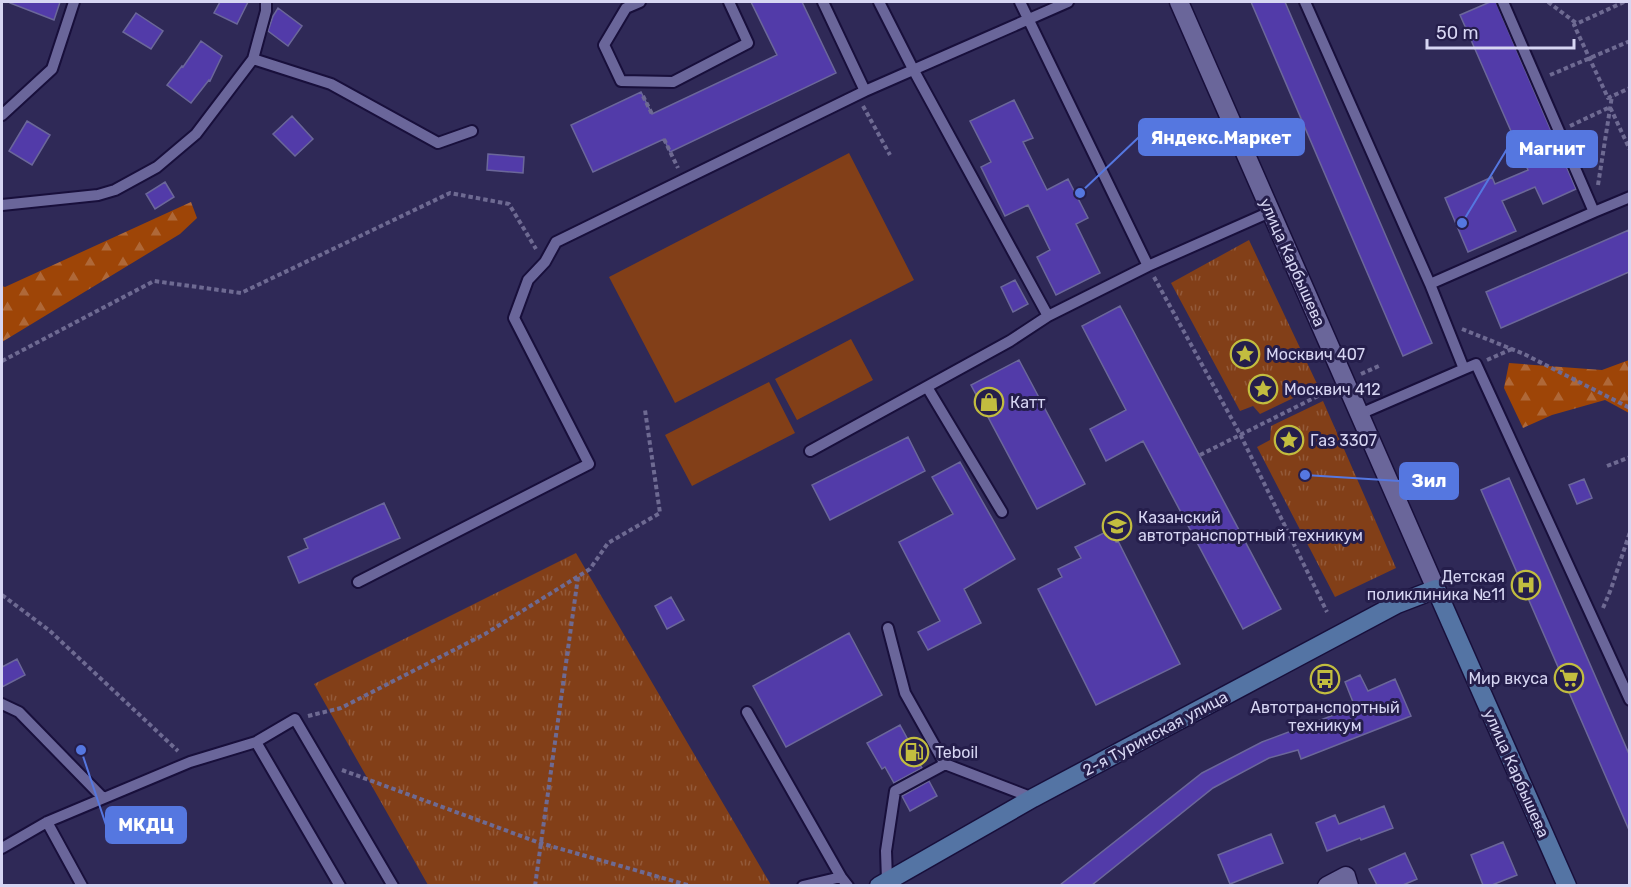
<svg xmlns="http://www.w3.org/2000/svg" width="1631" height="887" font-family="Rubik,sans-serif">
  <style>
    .grass { fill: url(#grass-tufts) }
    .forest { fill: url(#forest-firs) }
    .pitch { fill: #823f18 }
    .building { fill: #523ba9; stroke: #6b679a; stroke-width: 1.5 }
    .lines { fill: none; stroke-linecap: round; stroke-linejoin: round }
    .lane-casing { stroke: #180f3b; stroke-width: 14 }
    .street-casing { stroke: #180f3b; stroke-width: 21 }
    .secondary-casing { stroke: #180f3b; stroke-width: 21 }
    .path { stroke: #6e6a92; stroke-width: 4; stroke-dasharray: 4.5 3; stroke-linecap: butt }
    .lane { stroke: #6a669a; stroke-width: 10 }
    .street { stroke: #6a669a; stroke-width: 18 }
    .secondary { stroke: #5474a4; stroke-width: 18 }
    .labels { text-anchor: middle; stroke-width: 6; stroke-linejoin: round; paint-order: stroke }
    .street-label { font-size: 16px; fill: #d7d6f3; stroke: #251e4b }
    .poi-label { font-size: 16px; fill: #d7d6f3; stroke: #251e4b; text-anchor: start }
    .leader { fill: none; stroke: #5577e0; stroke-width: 2 }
    .callout-dot { fill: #5577e0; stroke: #251e4b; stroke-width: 2 }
    .callout { fill: #5577e0; stroke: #5577e0; stroke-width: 2 }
    .callout-label { font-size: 18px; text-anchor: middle; font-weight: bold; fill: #fff }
  </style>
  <defs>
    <pattern id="grass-tufts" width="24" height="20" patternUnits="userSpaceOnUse" patternTransform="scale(1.5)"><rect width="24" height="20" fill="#823f18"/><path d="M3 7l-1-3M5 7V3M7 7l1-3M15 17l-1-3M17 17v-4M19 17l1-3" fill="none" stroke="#935a3a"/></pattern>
    <pattern id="forest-firs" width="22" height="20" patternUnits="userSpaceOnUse" patternTransform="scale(1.5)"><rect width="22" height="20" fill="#9e4507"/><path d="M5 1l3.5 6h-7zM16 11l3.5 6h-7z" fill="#af6838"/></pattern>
  </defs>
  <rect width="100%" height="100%" fill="#2f2957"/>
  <path class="grass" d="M1249 240 1318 386 1260 414 1253 406 1240 411 1171 283Z
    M1323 401 1396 568 1335 597 1257 447 1270 440 1271 426Z
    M576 553 771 885H428L314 684Z"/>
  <path class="forest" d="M191 202 197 218 180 234 2 342V286L5 287Z
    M1629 360V413L1605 400 1552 415 1523 428 1504 388 1509 363 1602 370Z"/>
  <path class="pitch" d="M849 153 914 280 675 403 609 277Z
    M851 339 873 380 797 420 775 379Z
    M769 382 795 433 692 486 665 435Z"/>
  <path class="building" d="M10 2H60L54 20 10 3Z
    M220 2H248L237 24 214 13Z
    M751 2H802L836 73 670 152 664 139 593 172 571 125 641 92 652 114 777 55Z
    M1251 2H1285L1432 343 1403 356Z
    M1490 2H1496L1576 189 1543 204 1535 187 1502 201 1516 231 1468 252 1445 198 1492 177 1495 184 1528 170 1460 15Z
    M278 8 302 26 288 46 268 31 273 16Z
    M136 13 163 31 151 49 123 32Z
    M201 41 222 56 210 81 209 80 191 103 167 85 182 66 183 67Z
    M1014 100 1033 138 1023 142 1047 190 1068 179 1088 218 1076 224 1100 273 1056 295 1037 257 1050 250 1028 205 1005 216 981 167 991 162 970 121Z
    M292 116 313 139 295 156 273 134Z
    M27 121 50 135 32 165 9 151Z
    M488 154 524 157 523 173 487 170Z
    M165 182 174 197 155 209 146 194Z
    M1629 230V272L1501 328 1486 292Z
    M1015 280 1028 304 1013 312 1001 287Z
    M1120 306 1281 609 1243 629 1143 441 1106 461 1090 429 1126 410 1082 326Z
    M1019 360 1085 484 1037 509 971 385Z
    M908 437 925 471 830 520 812 485Z
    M960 462 1015 559 964 589 981 623 928 650 918 632 940 621 899 542 953 514 932 477Z
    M1509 478 1629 754V830L1481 490Z
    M1584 479 1592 498 1577 504 1569 485Z
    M384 503 400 538 299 583 288 557 308 548 304 539Z
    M1110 530 1116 542 1118 541 1180 664 1096 705 1038 589 1062 577 1058 569 1081 558 1075 547Z
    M671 597 684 620 667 629 655 606Z
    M849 633 882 695 786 747 753 686Z
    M17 659 25 675 2 687V667Z
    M1360 675 1368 691 1395 679 1411 716 1301 759 1298 750 1269 758 1213 788 1092 885H1060L1202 773 1262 742 1355 707 1345 682Z
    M900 725 914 751 912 752 922 768 894 783 885 767 882 769 867 743Z
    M929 781 937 796 910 811 902 796Z
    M1384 806 1393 828 1361 840 1360 838 1327 851 1316 823 1335 815 1339 824Z
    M1271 834 1283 863 1230 884 1218 855Z
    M1503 842 1517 875 1492 885H1483L1471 855Z
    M1405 853 1417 879 1403 885H1377L1369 869Z"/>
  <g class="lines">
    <g class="lane-casing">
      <path id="lane" d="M640 2 626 8 604 45 621 81 673 82 748 43 729 2
        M823 2 865 91
        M879 2 913 69 1048 316
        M1020 2 1148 266
        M1305 2 1430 284 1464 369 1360 414
        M1503 2 1594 212 1630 197
        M253 59 331 84 438 143 472 131
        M2 115 52 69 74 2
        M2 205 98 195 115 190 157 167 196 134 253 59 266 11V2
        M1430 284 1594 212
        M1464 369 1476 364 1630 700
        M927 387 1002 512
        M810 451 1010 341 1048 316 1148 266 1270 212
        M358 582 589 464 514 318 528 280 545 262 556 242 865 91 1068 2
        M888 628 905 693 945 764
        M2 704 19 712 103 798
        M747 712 841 877
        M256 742 340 886
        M47 822 82 886
        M2 848 47 822 190 762 256 742 295 719 393 886
        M887 880 886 851 895 791 945 764 1033 798
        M803 886 841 877 848 886"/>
    </g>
    <g class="street-casing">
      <path id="street" d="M1179 2 1436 589
        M1327 886 1346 876 1349 886"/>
    </g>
    <g class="secondary-casing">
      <path id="secondary" d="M879 886 1033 798 1397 604 1436 589 1567 886"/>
    </g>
    <path class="path" d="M1548 2 1576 23
      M1624 2 1574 25 1608 98 1630 88
      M1550 75 1630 41
      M643 96 652 114
      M863 106 890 155
      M1570 126 1610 107 1630 150
      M664 139 678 168
      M1598 185 1612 96
      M1154 277 1240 434 1327 612
      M1462 329 1524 354 1630 408
      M1487 360 1512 349
      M2 361 154 281 241 293 450 193 509 204 536 249
      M1361 374 1381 365
      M1200 455 1330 390
      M1607 466 1630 457
      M2 595 50 631 178 751
      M1603 608 1611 589 1630 532
      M308 716 341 708 485 634 590 569 608 543 660 513 645 410
      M342 770 540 843 691 886
      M535 886 578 577"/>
    <use href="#lane" class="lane"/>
    <use href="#street" class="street"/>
    <use href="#secondary" class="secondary"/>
  </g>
  <defs>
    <g id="sight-ring" transform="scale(1.5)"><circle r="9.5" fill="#251e4b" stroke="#c2bd3f" stroke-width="1.5"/><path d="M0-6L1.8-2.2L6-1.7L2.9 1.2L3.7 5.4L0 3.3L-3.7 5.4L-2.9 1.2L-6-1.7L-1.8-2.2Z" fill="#c2bd3f"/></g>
    <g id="shop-ring" transform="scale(1.5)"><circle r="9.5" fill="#251e4b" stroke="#c2bd3f" stroke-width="1.5"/><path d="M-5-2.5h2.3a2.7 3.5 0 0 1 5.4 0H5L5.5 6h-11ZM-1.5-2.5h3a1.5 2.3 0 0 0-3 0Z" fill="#c2bd3f"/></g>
    <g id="university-ring" transform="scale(1.5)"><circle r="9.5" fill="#251e4b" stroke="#c2bd3f" stroke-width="1.5"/><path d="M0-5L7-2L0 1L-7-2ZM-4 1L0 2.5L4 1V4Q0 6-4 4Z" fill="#c2bd3f"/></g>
    <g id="hospital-ring" transform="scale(1.5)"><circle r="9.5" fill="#251e4b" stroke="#c2bd3f" stroke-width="1.5"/><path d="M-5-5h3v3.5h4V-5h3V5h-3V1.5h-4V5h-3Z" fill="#c2bd3f"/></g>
    <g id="supermarket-ring" transform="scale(1.5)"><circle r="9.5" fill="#251e4b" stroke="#c2bd3f" stroke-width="1.5"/><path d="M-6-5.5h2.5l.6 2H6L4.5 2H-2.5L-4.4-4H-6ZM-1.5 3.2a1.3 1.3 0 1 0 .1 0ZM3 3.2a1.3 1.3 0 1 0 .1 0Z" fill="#c2bd3f"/></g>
    <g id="bus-ring" transform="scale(1.5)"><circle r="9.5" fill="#251e4b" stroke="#c2bd3f" stroke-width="1.5"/><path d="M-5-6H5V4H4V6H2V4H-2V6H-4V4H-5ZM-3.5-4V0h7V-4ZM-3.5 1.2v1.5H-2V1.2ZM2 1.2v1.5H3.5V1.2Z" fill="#c2bd3f"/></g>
    <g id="fuel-ring" transform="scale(1.5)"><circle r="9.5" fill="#251e4b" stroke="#c2bd3f" stroke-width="1.5"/><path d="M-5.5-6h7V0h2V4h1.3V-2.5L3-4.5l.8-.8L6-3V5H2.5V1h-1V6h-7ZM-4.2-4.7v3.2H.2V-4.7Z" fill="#c2bd3f"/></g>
  </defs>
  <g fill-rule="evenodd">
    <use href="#sight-ring" x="1245" y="354"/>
    <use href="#sight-ring" x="1263" y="389"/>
    <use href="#shop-ring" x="989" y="402"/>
    <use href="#sight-ring" x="1289" y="440"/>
    <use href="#university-ring" x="1117" y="526"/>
    <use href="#hospital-ring" x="1526" y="585"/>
    <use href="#supermarket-ring" x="1569" y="678"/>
    <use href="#bus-ring" x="1325" y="679"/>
    <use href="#fuel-ring" x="914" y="752"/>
  </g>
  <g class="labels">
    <g class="street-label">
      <text transform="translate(1293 262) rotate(66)" y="6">улица Карбышева</text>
      <text transform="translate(1155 733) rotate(-28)" y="6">2-я Туринская улица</text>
      <text transform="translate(1517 773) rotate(66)" y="6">улица Карбышева</text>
    </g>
    <g class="poi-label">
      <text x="1266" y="360">Москвич 407</text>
      <text x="1284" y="395">Москвич 412</text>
      <text x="1010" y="408">Катт</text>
      <text x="1310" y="446">Газ 3307</text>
      <text x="1138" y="523">Казанский<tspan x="1138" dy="18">автотранспортный техникум</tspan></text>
      <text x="1505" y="582" text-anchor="end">Детская<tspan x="1505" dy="18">поликлиника №11</tspan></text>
      <text x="1548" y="684" text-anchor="end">Мир вкуса</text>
      <text x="1325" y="713" text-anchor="middle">Автотранспортный<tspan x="1325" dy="18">техникум</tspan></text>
      <text x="935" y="758">Teboil</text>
    </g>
  </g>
  <path class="leader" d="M1080 193L1139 137M1462 223L1507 149M1305 475L1400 481M81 750L106 825"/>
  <g class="callout-dot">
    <circle cx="1080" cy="193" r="6"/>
    <circle cx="1462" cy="223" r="6"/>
    <circle cx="1305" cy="475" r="6"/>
    <circle cx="81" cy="750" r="6"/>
  </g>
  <g class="callout">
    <rect x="1139" y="119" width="165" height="36" rx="6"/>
    <rect x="1507" y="131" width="90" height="36" rx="6"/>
    <rect x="1400" y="463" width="58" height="36" rx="6"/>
    <rect x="106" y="807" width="80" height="36" rx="6"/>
  </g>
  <g class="callout-label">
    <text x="1221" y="144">Яндекс.Маркет</text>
    <text x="1552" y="155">Магнит</text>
    <text x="1429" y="487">Зил</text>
    <text x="146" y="831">МКДЦ</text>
  </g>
  <rect width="1631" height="887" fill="none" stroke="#d7d6f3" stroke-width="6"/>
  <path d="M1427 39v9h147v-9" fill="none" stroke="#d7d6f3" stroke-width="3"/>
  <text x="1436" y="39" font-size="18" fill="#d7d6f3" stroke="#251e4b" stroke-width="4.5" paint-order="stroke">50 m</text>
</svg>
